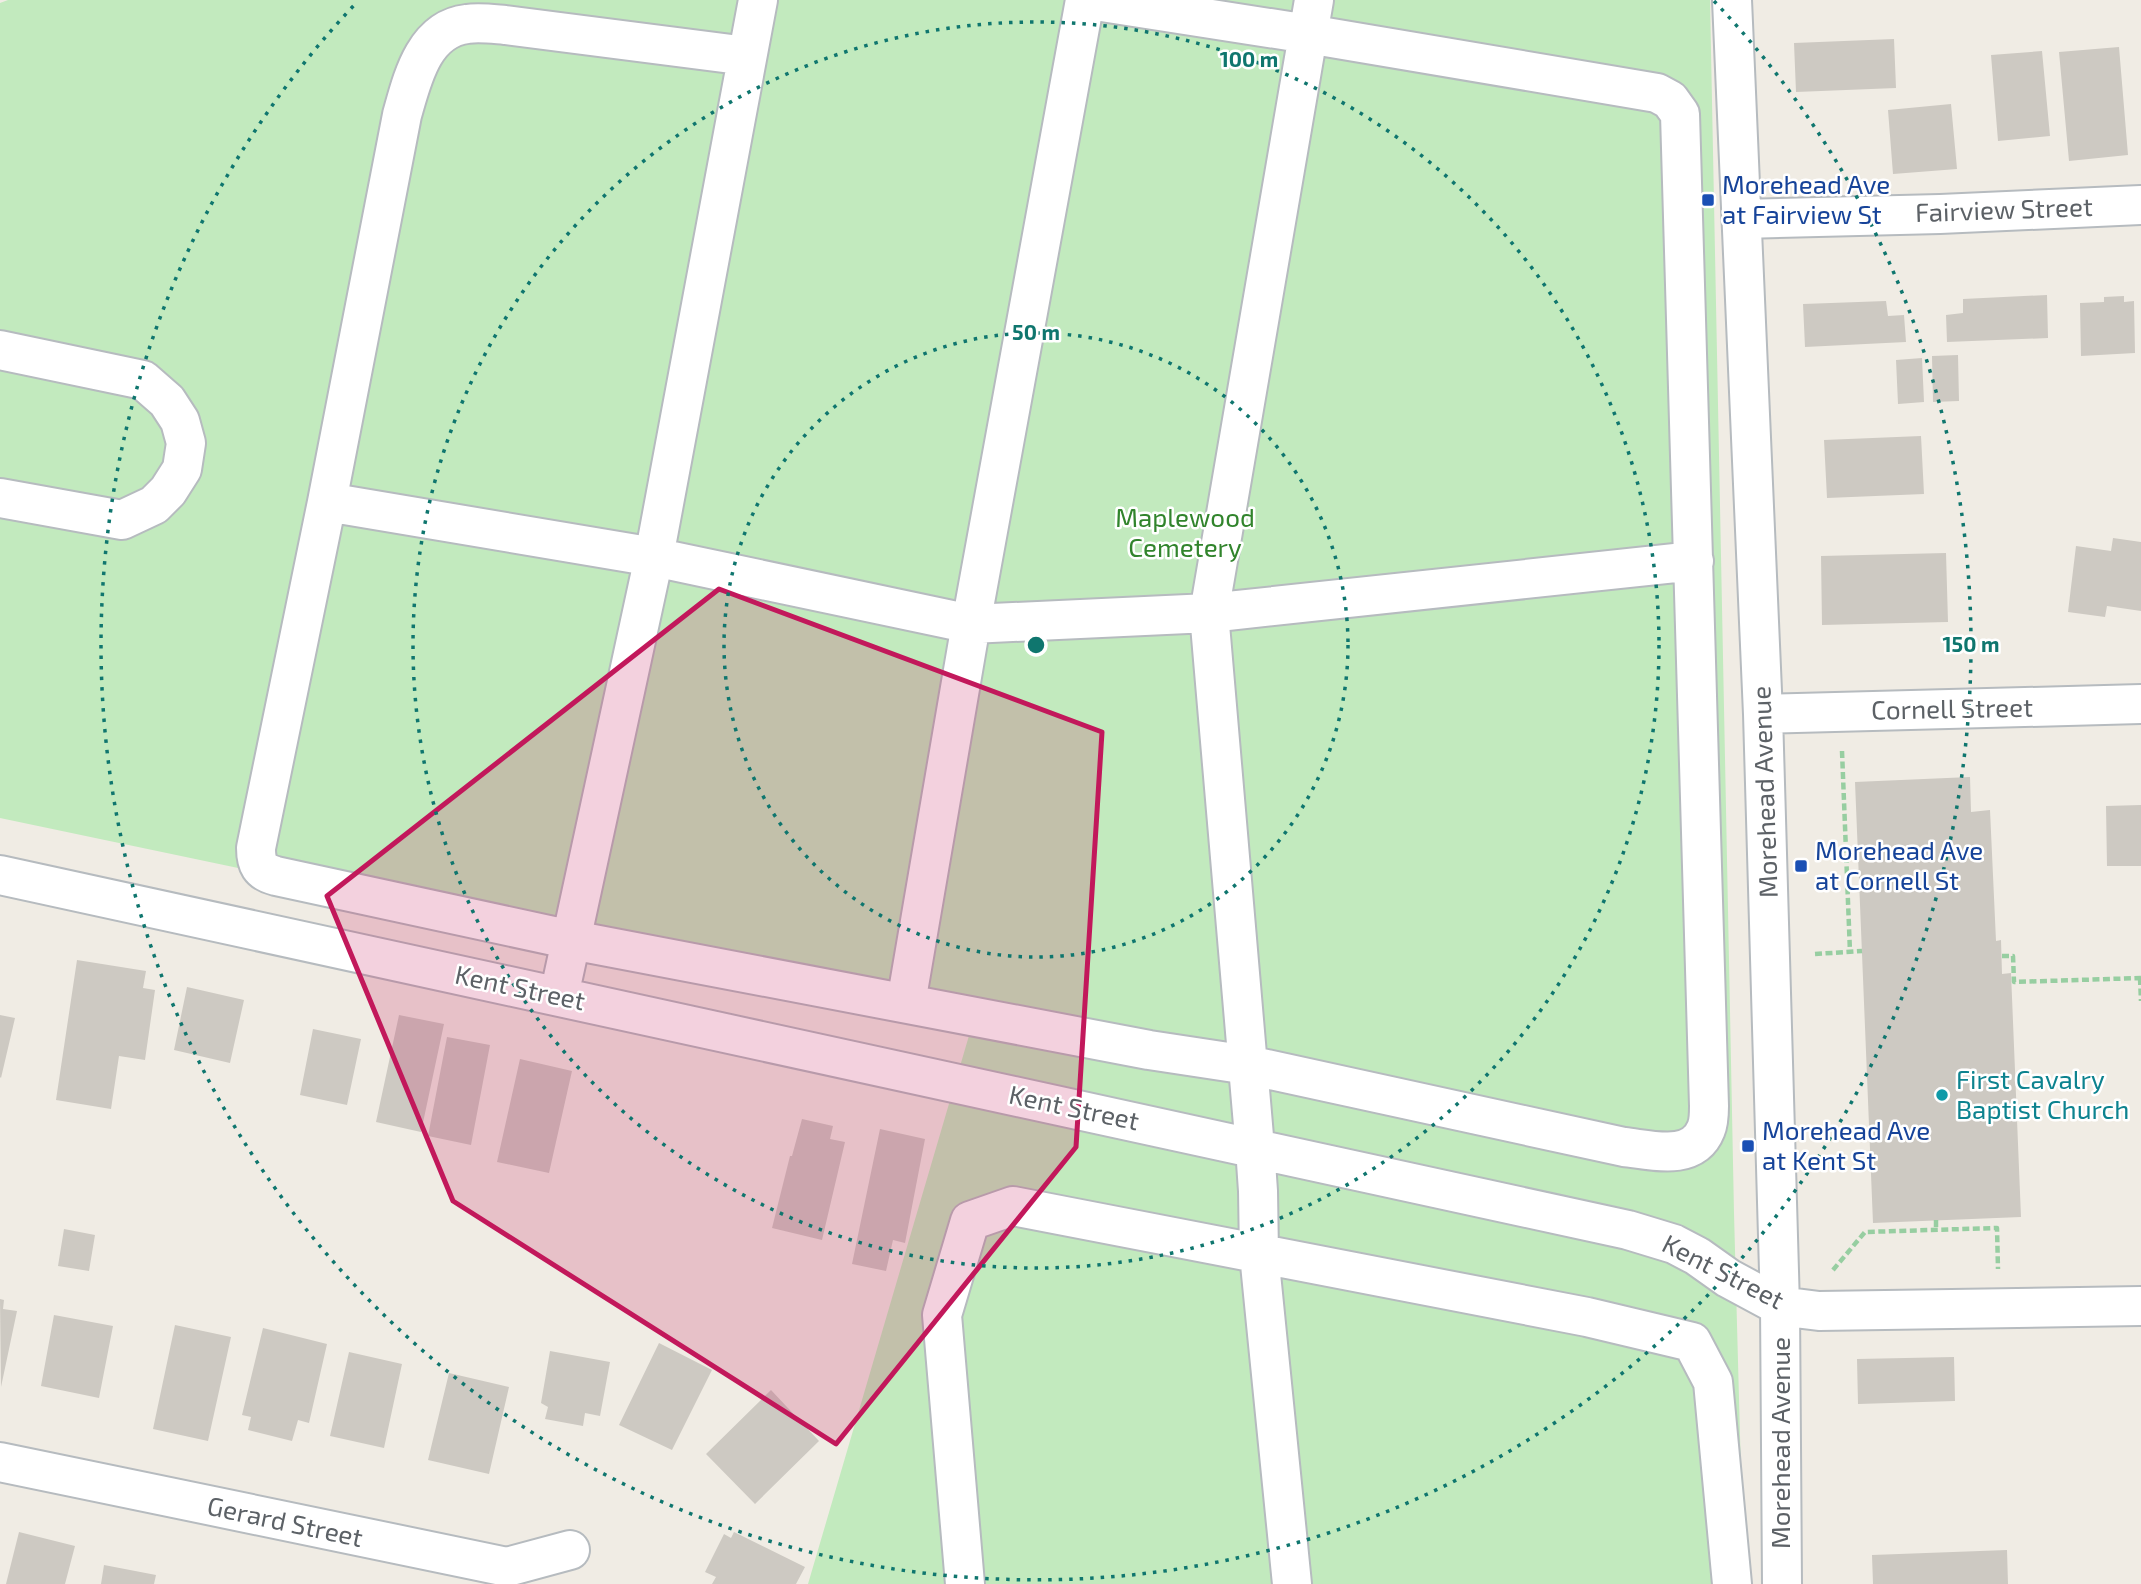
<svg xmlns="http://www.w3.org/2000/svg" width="2141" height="1584" font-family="'Exo 2',sans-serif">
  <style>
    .green { fill: #c2eabe }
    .building { fill: #cdc9c2 }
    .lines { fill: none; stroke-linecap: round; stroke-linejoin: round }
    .minor-casing { stroke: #b6bbbf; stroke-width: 42 }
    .path { stroke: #97cea1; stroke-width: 4.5; stroke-dasharray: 7 3.5; stroke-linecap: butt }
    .minor { stroke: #fff; stroke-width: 38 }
    .marked { fill: #c2185b; fill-opacity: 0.2; stroke: #c2185b; stroke-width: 5; stroke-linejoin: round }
    .ring { fill: none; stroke: #0f766e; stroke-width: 3.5; stroke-dasharray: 3.5 7 }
    .transit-dot { fill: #1a4fb4; stroke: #fff; stroke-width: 2.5 }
    .culture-dot { fill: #0f9aa8; stroke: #fff; stroke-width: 2.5 }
    .labels { text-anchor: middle; stroke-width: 5; stroke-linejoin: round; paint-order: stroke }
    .transit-label { font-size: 26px; fill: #164399; stroke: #fff; text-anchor: start }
    .street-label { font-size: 26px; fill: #5c6166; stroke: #fff }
    .park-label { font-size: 26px; fill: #31842c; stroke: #fff }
    .culture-label { font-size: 26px; fill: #0d838f; stroke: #fff; text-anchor: start }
    .centre { fill: #0f766e; stroke: #fff; stroke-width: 3.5 }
    .ring-label { font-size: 21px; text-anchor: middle; font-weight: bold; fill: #0f766e; stroke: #fff; stroke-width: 5; stroke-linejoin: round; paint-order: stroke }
  </style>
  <rect width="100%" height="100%" fill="#f0ece4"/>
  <path class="green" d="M8 0H1710L1734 1213 1744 1584H808L973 1022 0 818V3Z"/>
  <path class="building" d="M1894 39 1896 88 1796 92 1794 43Z
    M2119 47 2128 155 2069 161 2059 52Z
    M2042 51 2050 136 1998 141 1991 55Z
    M1951 104 1957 169 1893 174 1888 110Z
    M2047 295 2048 338 1947 342 1946 315 1963 313V299Z
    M2124 296V302L2134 301 2135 353 2081 356 2080 303 2104 302V297Z
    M1886 301 1888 316 1904 315 1906 342 1805 347 1803 304Z
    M1958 355 1959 401 1933 402 1932 356Z
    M1922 358 1924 402 1898 404 1896 360Z
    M1921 436 1924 494 1827 498 1824 440Z
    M2113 538 2141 542V611L2107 606 2105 617 2068 612 2076 546 2111 551Z
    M1946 553 1948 622 1822 625 1821 556Z
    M1970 777 1971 812 1990 810 1996 941 2001 940 2002 974 2011 973 2021 1217 1873 1223 1855 782Z
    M2141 805V866H2107L2106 806Z
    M77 960 146 971 143 988 155 990 145 1060 119 1056 111 1109 56 1100Z
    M187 987 244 1000 230 1063 174 1050Z
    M0 1015 15 1018 1 1078 0 1077Z
    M399 1015 444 1024 421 1132 376 1122Z
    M313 1029 361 1039 347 1105 300 1095Z
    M447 1037 490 1045 471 1145 428 1136Z
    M520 1059 572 1071 549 1173 497 1162Z
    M802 1119 833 1126 830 1139 845 1142 822 1240 772 1228 790 1156H792Z
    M880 1129 925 1139 905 1243 893 1240 886 1271 852 1264Z
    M64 1229 95 1235 89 1271 58 1266Z
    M0 1299 4 1300 3 1309 17 1311 1 1387Z
    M54 1315 113 1326 99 1398 41 1386Z
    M175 1325 231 1337 208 1441 153 1429Z
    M263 1328 327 1344 309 1423 298 1420 292 1441 248 1430 251 1417 242 1415Z
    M659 1343 712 1370 672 1450 619 1425Z
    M550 1351 610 1362 600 1416 585 1413 583 1426 545 1419 548 1407 541 1403Z
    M349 1352 402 1364 384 1448 330 1436Z
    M1954 1357 1955 1401 1858 1404 1857 1359Z
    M449 1373 509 1387 489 1474 428 1460Z
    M771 1390 819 1441 755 1504 706 1454Z
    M19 1532 75 1546 65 1584H6Z
    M734 1532 805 1567 796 1584H712L716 1577 705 1572 724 1534 731 1538Z
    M2007 1550 2008 1584H1873L1872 1555Z
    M104 1565 156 1575 154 1584H101Z"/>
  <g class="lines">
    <g class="minor-casing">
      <path id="minor" d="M1732 0 1763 714 1780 1306 1782 1584
        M747 56 505 25C493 24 479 22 467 24 423 29 412 80 402 115L327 502 256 848C256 864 260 872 276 876L572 940 1149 1050 1248 1065 1624 1147C1652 1150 1693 1162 1706 1129 1709 1122 1709 1113 1709 1106L1680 114 1670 100 1657 93 1308 34 1089 0
        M1742 219 1940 214 2141 205
        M0 350 143 380 167 401 180 421 186 443 182 469 168 491 154 505 122 520 0 498
        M327 502 654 557 971 624 1209 613 1694 561
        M1763 714 2141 704
        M0 875 1628 1230 1674 1244 1697 1256 1728 1278 1780 1306 1819 1311 2141 1306
        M559 996 654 557 758 0
        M906 1003 971 624 1085 0
        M0 1462 507 1567 570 1550
        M965 1584 942 1315 970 1221 1013 1206 1587 1317 1692 1342 1713 1382 1732 1584
        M1292 1584 1259 1254 1258 1191 1255 1148 1209 613 1314 0"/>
    </g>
    <path class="path" d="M1842 751 1850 952
      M1815 954 1862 951
      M2002 956H2013L2014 982 2141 978
      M2140 978 2141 1001
      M1936 1220V1230
      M1833 1270 1865 1232 1997 1228 1998 1269"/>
    <use href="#minor" class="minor"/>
  </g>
  <path class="marked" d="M719 589 1102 732 1076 1147 836 1444 453 1201 327 896Z"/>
  <g class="ring">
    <circle cx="1036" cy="645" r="312"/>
    <circle cx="1036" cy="645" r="623"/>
    <path d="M1714 1A935 935 0 1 1 358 1"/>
  </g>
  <g class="transit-dot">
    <rect x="1701" y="193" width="14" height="14" rx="3.5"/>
    <rect x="1794" y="859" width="14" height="14" rx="3.5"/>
    <rect x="1741" y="1139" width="14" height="14" rx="3.5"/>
  </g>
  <circle class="culture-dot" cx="1942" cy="1095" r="7"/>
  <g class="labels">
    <g class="transit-label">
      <text x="1722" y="194">Morehead Ave<tspan x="1722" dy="30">at Fairview St</tspan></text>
      <text x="1815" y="860">Morehead Ave<tspan x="1815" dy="30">at Cornell St</tspan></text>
      <text x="1762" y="1140">Morehead Ave<tspan x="1762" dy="30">at Kent St</tspan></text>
    </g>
    <g class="street-label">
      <text transform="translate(2004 210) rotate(-2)" y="9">Fairview Street</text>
      <text transform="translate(1952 709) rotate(-1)" y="9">Cornell Street</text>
      <text transform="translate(1765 792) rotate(-92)" y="9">Morehead Avenue</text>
      <text transform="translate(520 988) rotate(12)" y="9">Kent Street</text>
      <text transform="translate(1074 1108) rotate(12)" y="9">Kent Street</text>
      <text transform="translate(1723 1272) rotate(27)" y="9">Kent Street</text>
      <text transform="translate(1781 1443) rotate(-90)" y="9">Morehead Avenue</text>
      <text transform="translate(285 1522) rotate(12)" y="9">Gerard Street</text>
    </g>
    <g class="park-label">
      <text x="1185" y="527">Maplewood<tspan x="1185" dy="30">Cemetery</tspan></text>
    </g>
    <g class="culture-label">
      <text x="1956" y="1089">First Cavalry<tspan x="1956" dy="30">Baptist Church</tspan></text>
    </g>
  </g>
  <circle cx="1036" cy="645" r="10" class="centre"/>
  <g class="ring-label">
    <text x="1249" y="67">100 m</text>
    <text x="1036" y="340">50 m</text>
    <text x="1971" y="652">150 m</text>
  </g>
</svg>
